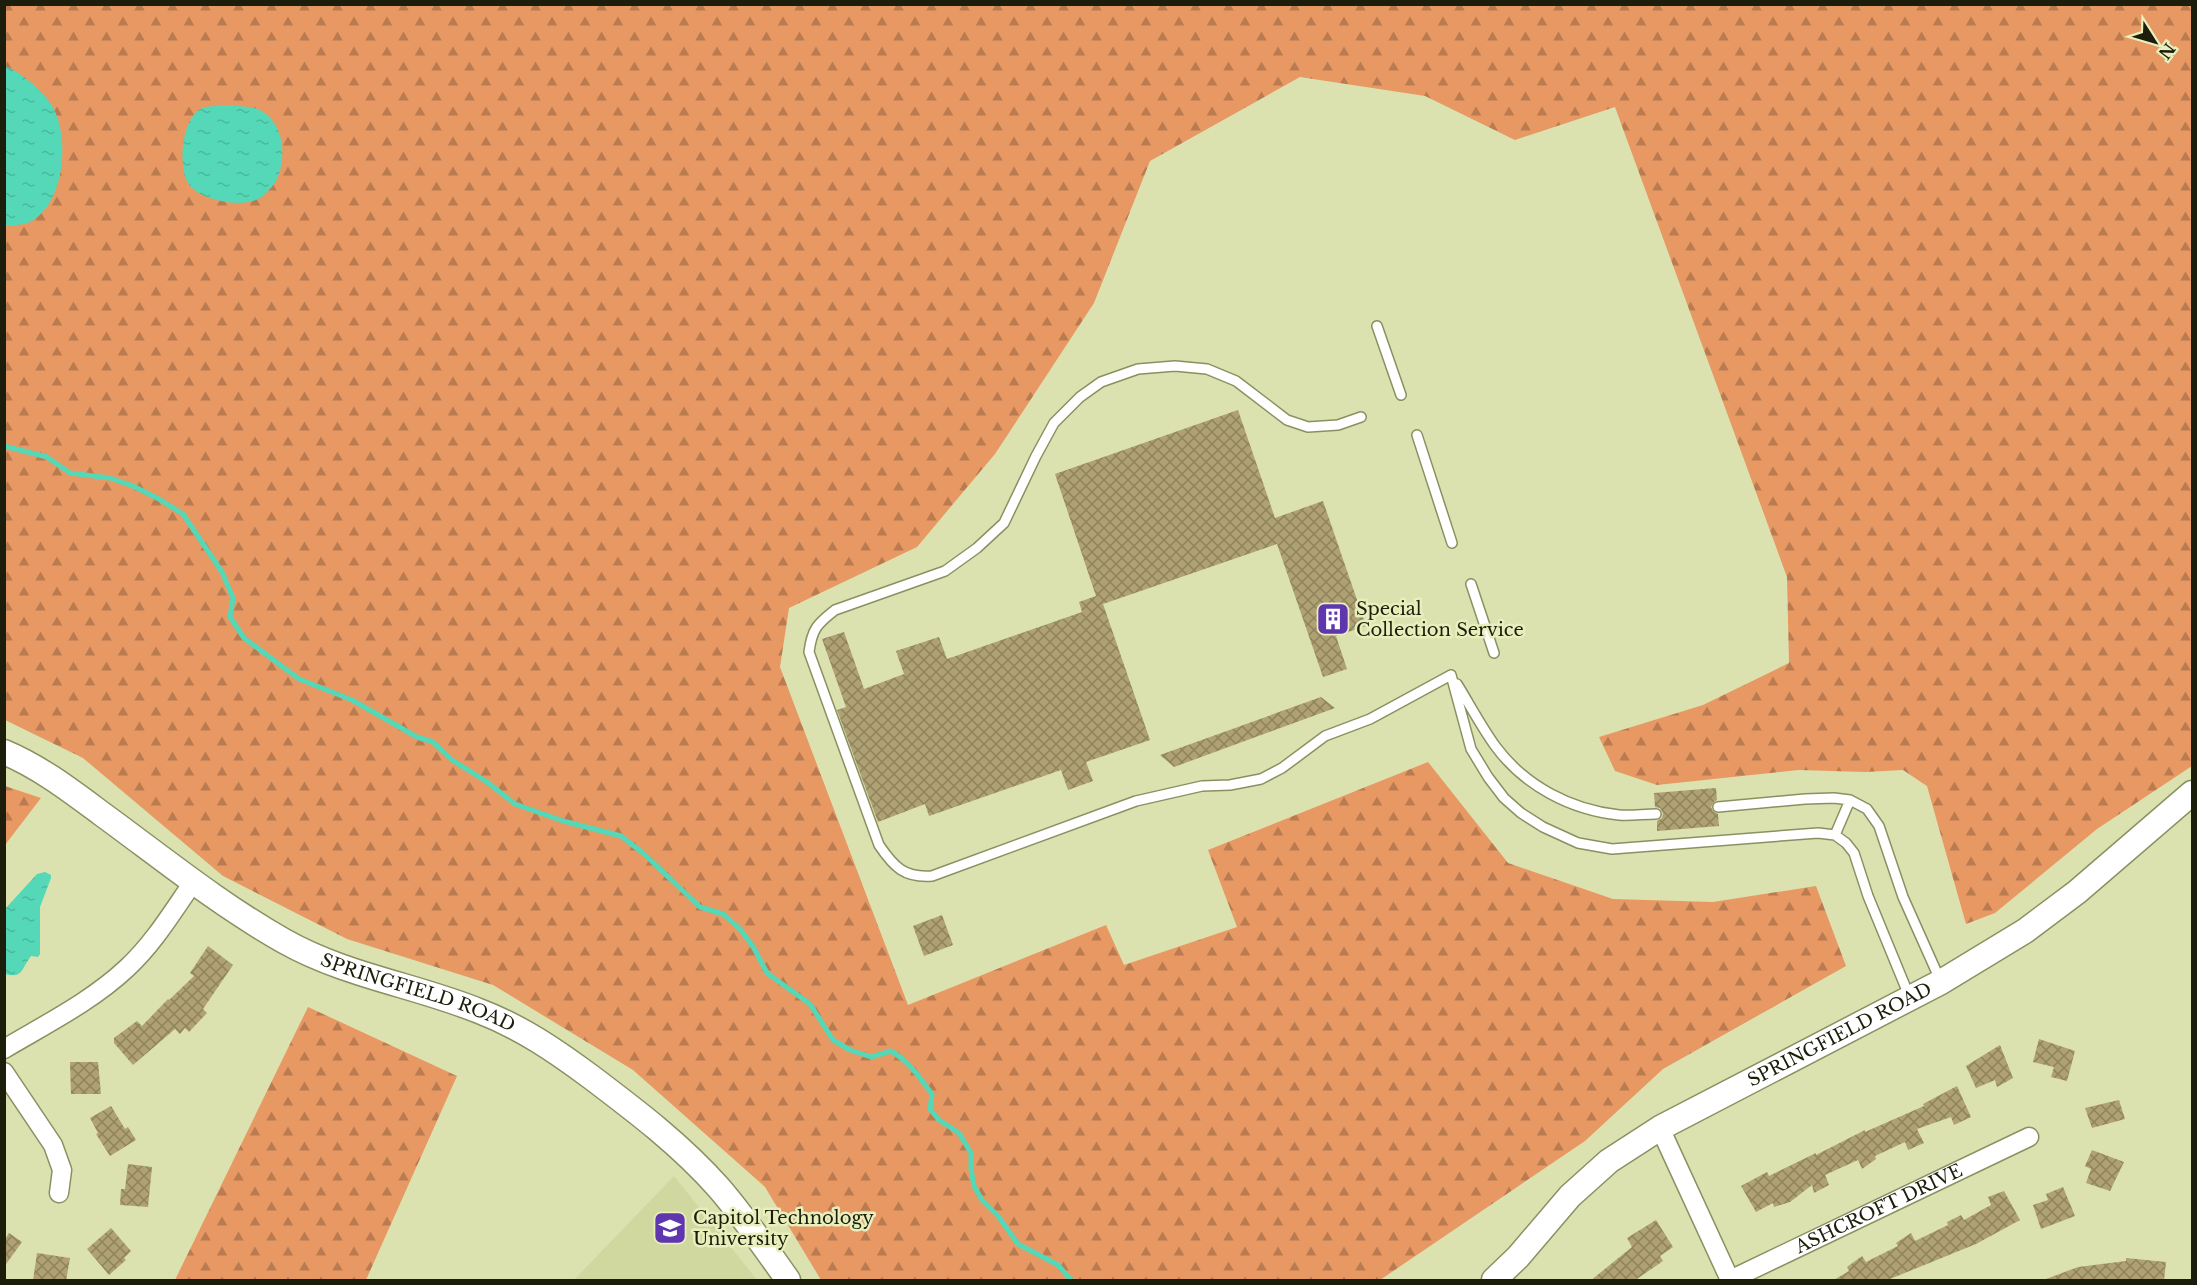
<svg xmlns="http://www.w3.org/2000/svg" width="2197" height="1285" font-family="'Libre Baskerville',serif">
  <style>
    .built { fill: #d0d79f }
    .forest { fill: url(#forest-firs) }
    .water { fill: url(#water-ripples) }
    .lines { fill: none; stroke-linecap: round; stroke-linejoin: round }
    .stream { stroke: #54d8b8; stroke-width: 5 }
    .building { fill: url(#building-cross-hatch) }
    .lane-casing { stroke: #8b9062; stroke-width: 12 }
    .street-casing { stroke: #8b9062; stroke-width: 21 }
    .secondary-casing { stroke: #8b9062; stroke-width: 27 }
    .lane { stroke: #fff; stroke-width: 9 }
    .street { stroke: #fff; stroke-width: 18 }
    .secondary { stroke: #fff; stroke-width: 24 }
    .labels { text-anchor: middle; stroke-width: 5; stroke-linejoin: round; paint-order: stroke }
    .poi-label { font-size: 18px; fill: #1c1e0b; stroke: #e8efbd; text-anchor: start }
    .street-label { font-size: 18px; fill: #1c1e0b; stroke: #e8efbd }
  </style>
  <defs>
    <pattern id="forest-firs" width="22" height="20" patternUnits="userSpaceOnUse" patternTransform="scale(1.5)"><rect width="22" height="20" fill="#e79863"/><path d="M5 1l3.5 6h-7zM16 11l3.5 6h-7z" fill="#ba7b50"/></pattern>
    <pattern id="water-ripples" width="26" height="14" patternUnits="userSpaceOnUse" patternTransform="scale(1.5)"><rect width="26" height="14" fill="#54d8b8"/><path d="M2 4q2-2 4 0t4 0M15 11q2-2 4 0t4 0" fill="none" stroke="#49b99d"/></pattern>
    <pattern id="building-cross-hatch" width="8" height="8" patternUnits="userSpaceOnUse" patternTransform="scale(1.5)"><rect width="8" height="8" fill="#afa173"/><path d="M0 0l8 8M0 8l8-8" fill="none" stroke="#8e835d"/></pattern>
  </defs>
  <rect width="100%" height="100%" fill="#dbe2b0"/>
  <path class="built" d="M674 1176 757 1280H574Z"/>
  <path class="forest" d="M4 5H2192V766L2097 829 1995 913 1966 924 1927 786 1903 770 1865 772 1798 770 1657 785 1615 771 1599 737 1703 705 1789 663 1787 577 1615 107 1515 140 1425 96 1300 77 1150 161 1094 303 995 454 917 547 789 608 780 667 908 1005 1106 925 1124 965 1237 927 1208 850 1428 762 1508 863 1613 899 1713 902 1816 886 1846 966 1663 1069 1585 1141 1380 1280H821L765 1187 633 1070 493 985 347 939 223 876 83 758 5 720V225L7 226 35 88 5 66Z
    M5 786 41 798 5 845 4 786Z
    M308 1007 457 1076 366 1280H175Z"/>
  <path class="water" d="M5 66C21 72 41 90 51 104 71 135 65 204 30 222 24 225 14 225 7 226L4 225Z
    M224 105C235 106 251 106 260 110 284 123 287 156 277 179 275 184 270 189 266 193 252 211 199 202 188 183 178 165 181 119 202 108 208 106 217 106 224 105Z
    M45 872 51 875V878L40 907V954L38 957 31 956C21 969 23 979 5 974V909L37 874Z"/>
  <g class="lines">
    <path class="stream" d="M4 446 47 457 70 473 110 478 133 486 159 499 183 514 222 572 233 598 230 617 244 638 299 679 352 700 417 737 433 742 452 760 487 782 515 804 563 821 621 836 643 853 700 907 723 914 740 929 754 948 767 973 810 1004 833 1040 850 1050 871 1057 891 1051C910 1062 919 1077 932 1094L930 1109 939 1120 959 1133 971 1153V1169L974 1186 982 1200 998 1216 1018 1244 1058 1265 1071 1280"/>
  </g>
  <path class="building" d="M1238 410 1275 518 1323 501 1366 626 1336 636 1347 669 1323 677 1277 544 1103 604 1150 740 1086 762 1093 781 1068 790 1061 770 929 816 925 804 878 822 837 710 846 707 822 639 844 632 864 689 904 674 896 651 939 637 947 659 1082 612 1079 602 1096 596 1055 474Z
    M1321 697 1335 708 1174 767 1160 755Z
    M1716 788 1717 800 1714 802 1711 807 1713 811 1718 814 1719 826 1657 831V821L1662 818 1663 813 1660 808 1655 807 1654 793Z
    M942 915 953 945 924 956 913 926Z
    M208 946 233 965 203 1009 207 1013 189 1032 185 1028 180 1034 175 1029 133 1065 114 1043V1038L137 1021 142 1026 168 999 169 1000 194 976 190 973Z
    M2039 1039 2075 1051 2067 1081 2051 1077 2054 1067 2033 1062Z
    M2000 1045 2013 1078 1997 1087 1995 1080 1976 1088 1966 1066Z
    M70 1062H98L101 1094H71Z
    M1957 1086 1971 1117 1954 1125 1951 1117 1917 1129 1924 1143 1908 1150 1905 1142 1875 1156 1876 1159 1862 1169 1858 1160 1825 1175 1829 1185 1814 1193 1812 1185 1790 1202 1774 1207 1773 1203 1756 1212 1741 1186 1767 1172 1769 1176 1816 1153V1155L1865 1130V1132L1924 1106 1923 1104Z
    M2119 1100 2125 1119 2092 1128 2085 1108Z
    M111 1106 125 1129 128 1127 136 1140 110 1156 96 1134 98 1133 90 1118Z
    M2092 1150 2124 1162 2110 1191 2086 1183 2091 1169 2085 1166Z
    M128 1164 152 1167 148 1207 120 1205 121 1189H125Z
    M2063 1187 2075 1216 2041 1229 2033 1205 2048 1200 2046 1194Z
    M2004 1191 2020 1220 1976 1244 1885 1281H1832L1849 1271 1847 1267 1862 1256 1866 1262 1898 1246 1896 1243 1911 1233 1915 1241 1948 1225 1947 1222 1961 1215 1964 1220 1991 1205 1988 1197Z
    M1656 1220 1673 1247 1660 1256 1663 1261 1634 1281H1590L1632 1247 1627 1238Z
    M111 1228 131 1251 124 1258 126 1260 109 1275 87 1249Z
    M9 1233 22 1242 4 1267V1241Z
    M37 1253 70 1258 66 1281H33Z
    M2126 1258 2166 1262 2164 1281H2047L2046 1279 2078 1267 2126 1261Z"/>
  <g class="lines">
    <g class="lane-casing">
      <path id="lane" d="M1377 326 1401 395
        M1361 417 1338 425 1308 427 1287 420 1236 381 1207 369 1175 366 1138 369 1101 382 1080 397 1054 423 1036 456 1004 523 977 548 945 571 835 610C817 624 812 629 809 652L879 845C894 867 904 878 932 876L1136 801 1202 786 1230 785 1261 779 1282 768 1325 736 1370 719 1451 675
        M1417 435 1452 543
        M1471 584 1494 653
        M1451 675 1471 749 1488 777 1504 798 1521 813 1543 827 1578 843 1612 849 1818 833 1835 835 1846 843 1854 853 1868 896 1910 998
        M1457 684C1470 705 1482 728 1496 747 1525 786 1571 810 1619 815 1631 816 1644 814 1656 814
        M1718 807 1805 799 1834 798 1850 800 1867 809 1879 826 1903 897 1941 982
        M1835 835 1850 800"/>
    </g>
    <g class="street-casing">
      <g id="street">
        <path d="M4 1049C46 1024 92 1001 127 968 154 943 173 911 194 881"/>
        <path d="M4 1072 53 1145 62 1170 59 1193"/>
        <path d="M1660 1128 1730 1280"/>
        <path id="s1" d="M1730 1280 2029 1137"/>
      </g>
    </g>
    <g class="secondary-casing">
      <g id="secondary">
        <path id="s2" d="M4 752C40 767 71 791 102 814 161 857 220 905 284 941 346 976 415 985 479 1011 521 1027 556 1051 591 1077 636 1111 681 1145 719 1188 744 1217 766 1249 788 1280"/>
        <path id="s3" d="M1494 1280 1518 1257 1570 1196 1609 1161 1660 1128 1941 982 2025 931 2077 892 2192 793"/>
      </g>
    </g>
    <use href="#lane" class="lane"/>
    <use href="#street" class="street"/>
    <use href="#secondary" class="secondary"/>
  </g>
  <defs>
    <g id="building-square" transform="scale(1.725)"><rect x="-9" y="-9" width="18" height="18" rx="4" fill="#5f36ae" stroke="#e8efbd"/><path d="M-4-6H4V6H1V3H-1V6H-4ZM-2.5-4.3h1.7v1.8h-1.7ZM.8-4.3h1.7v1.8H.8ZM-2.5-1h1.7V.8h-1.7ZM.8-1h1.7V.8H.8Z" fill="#fff"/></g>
    <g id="university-square" transform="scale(1.725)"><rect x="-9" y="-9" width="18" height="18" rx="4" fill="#5f36ae" stroke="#e8efbd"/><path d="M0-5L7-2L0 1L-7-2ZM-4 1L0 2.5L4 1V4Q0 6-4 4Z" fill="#fff"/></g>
  </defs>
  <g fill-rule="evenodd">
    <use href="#building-square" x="1333" y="619"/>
    <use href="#university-square" x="670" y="1228"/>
  </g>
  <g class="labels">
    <g class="poi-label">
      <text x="1356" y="615">Special<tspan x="1356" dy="21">Collection Service</tspan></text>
      <text x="693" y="1224">Capitol Technology<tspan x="693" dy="21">University</tspan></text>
    </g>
    <g class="street-label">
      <text dy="6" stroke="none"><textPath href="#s2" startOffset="482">SPRINGFIELD ROAD</textPath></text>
      <text dy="6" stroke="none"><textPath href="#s3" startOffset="429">SPRINGFIELD ROAD</textPath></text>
      <text dy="6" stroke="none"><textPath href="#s1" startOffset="165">ASHCROFT DRIVE</textPath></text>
    </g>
  </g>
  <rect width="2197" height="1285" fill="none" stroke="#1c1e0b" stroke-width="12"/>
  <g transform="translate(2155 42) rotate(127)" stroke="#e8efbd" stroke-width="4.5" paint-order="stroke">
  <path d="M0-4.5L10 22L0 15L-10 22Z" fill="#1c1e0b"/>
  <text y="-9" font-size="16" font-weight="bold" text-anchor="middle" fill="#1c1e0b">N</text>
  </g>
</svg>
